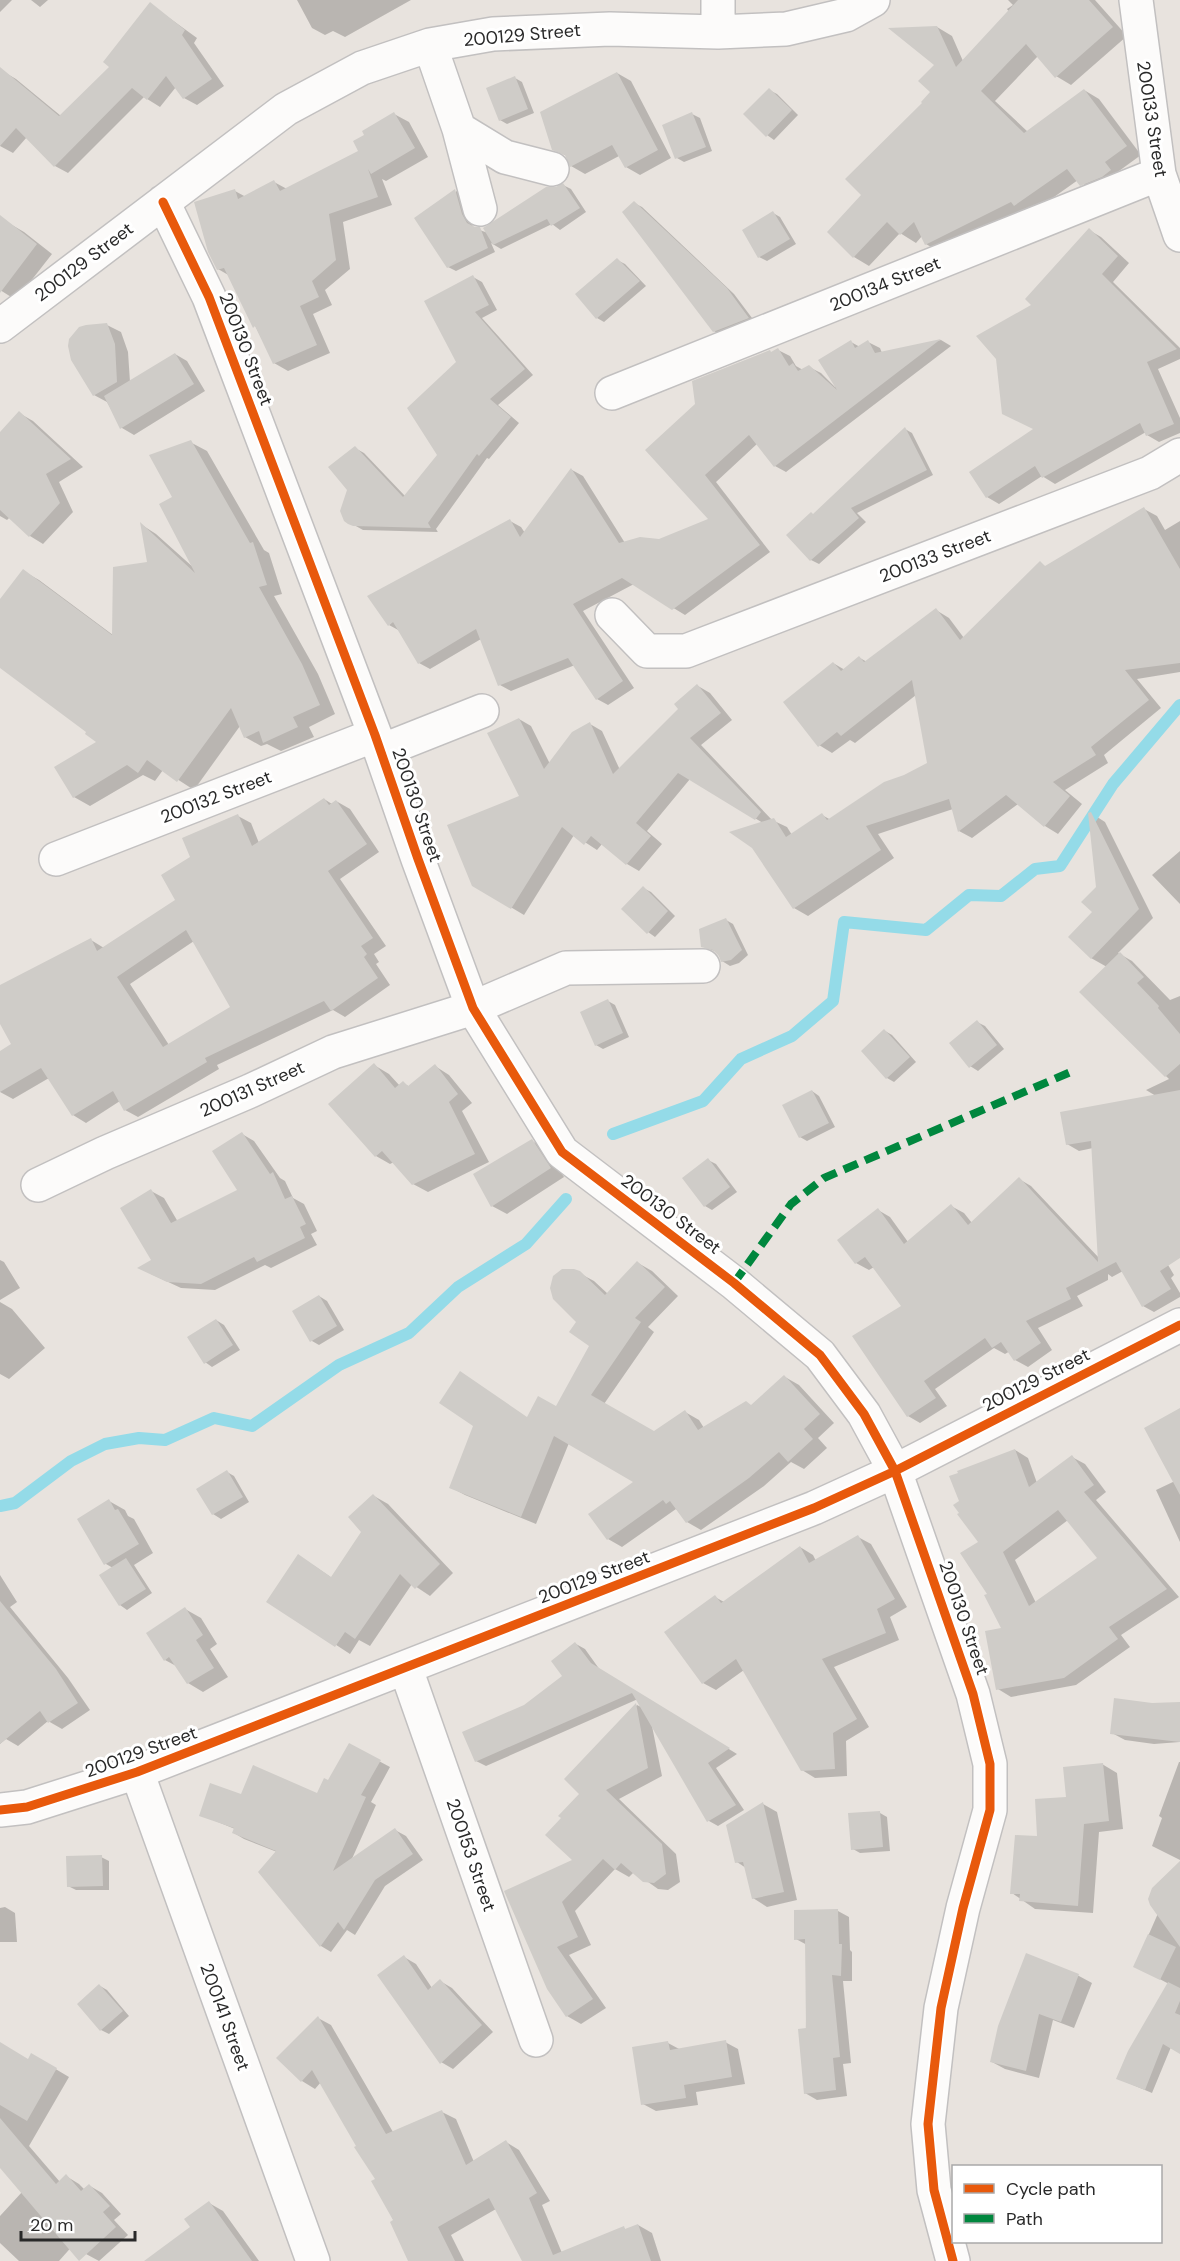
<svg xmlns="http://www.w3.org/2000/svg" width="1180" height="2261" font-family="'DM Sans',sans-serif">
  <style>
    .shadow { fill: #0003; fill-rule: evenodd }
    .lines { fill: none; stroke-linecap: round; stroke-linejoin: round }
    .stream { stroke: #94dbe8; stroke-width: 12 }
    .building { fill: #cfccc8; fill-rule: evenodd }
    .minor-casing { stroke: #c2c0c0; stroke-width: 36 }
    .minor { stroke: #fcfbfa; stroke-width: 33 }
    .quiet { stroke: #00873e; stroke-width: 8; stroke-dasharray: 15 8; stroke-linecap: butt }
    .cycleway-casing { stroke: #fff; stroke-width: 13 }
    .cycleway { stroke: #e8590c; stroke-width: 9 }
    .labels { text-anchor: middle; stroke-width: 6; stroke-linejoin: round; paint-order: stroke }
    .street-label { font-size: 18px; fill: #292929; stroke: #fff }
  </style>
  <rect width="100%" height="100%" fill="#e8e3de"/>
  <path class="shadow" d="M0 0H12L0 12Z
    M31 0H48L40 7Z
    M297 0H411L345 37 333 31 325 35 312 28Z
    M1008 0H1095L1127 36 1071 85 1056 76 1038 56 995 101 1028 132 1084 90 1099 99 1141 155 1119 171 1123 177 1096 193 1078 180 1030 214 941 253 926 244 922 236 916 243 900 233 869 266 854 257 864 195 933 92 937 27 952 36 963 61 1009 12 1007 9 1013 5Z
    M150 4 197 38 194 43 224 86 197 105 184 98 176 87 160 107 144 97 68 173 55 166 27 137 13 153 0 146V77L4 72 16 79 61 116 111 67Z
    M617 73 631 81 671 158 640 175 626 167 619 156 585 174 571 166 567 156 553 149Z
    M515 78 522 82 534 113 507 124 500 120Z
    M769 90 777 94 798 115 774 140 767 135Z
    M394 114 409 122 428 157 386 181 382 179 392 205 343 222 350 269 325 290 332 305 313 314 330 353 288 371 274 363 230 276 218 269 235 191 246 197 274 182 287 189 360 152Z
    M692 114 700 118 712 151 684 162 677 158Z
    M563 185 571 189 586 212 560 230 552 224 501 249 491 243 495 252 456 271 448 267 456 191 463 195 469 220 474 228 488 233Z
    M634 203 642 207 734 294 755 322 722 336 714 331Z
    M773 213 780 217 796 244 767 261 759 257Z
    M0 218 24 232 52 254 16 300 0 290Z
    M1089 230 1101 237 1129 263 1113 282 1180 348V359L1158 369 1180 418V433L1159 442 1147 435 1146 432 1055 484 1042 476 999 504 987 497 971 472 1035 429 1034 305Z
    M617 260 625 264 646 286 604 322 597 318Z
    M473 277 482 282 497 310 482 318 533 375 498 405 519 423 489 459 487 458 436 529 438 532 363 530 345 520 355 448 364 453 405 496 439 455Z
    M107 325 121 332 128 352 130 382 175 354 187 361 205 391 134 435 122 428 107 402 94 395Z
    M941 340 951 346 786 472 775 466 758 443 716 482 770 552 685 615 634 584 583 611 634 688 608 705 597 699 575 665 511 691 500 685 481 639 430 669 419 663 400 631 389 625 510 521 521 527 525 533 572 470 583 476 625 543 660 541 711 520 647 450 778 350 790 356 796 366 803 370 809 367 821 373 835 387 851 342 860 347 868 342 880 348 882 353Z
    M19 413 33 421 83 467 59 482 73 512 43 544 30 536 10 517 7 520 0 516V434Z
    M905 429 912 433 933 475 857 513 866 522 819 564 811 560 788 535 814 515Z
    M190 442 207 451 264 550 269 553 282 594 274 596 318 674 335 714 309 727 314 737 281 751 267 744 261 746 245 737 240 726 194 790 163 770 155 781 143 775 90 806 74 797 99 742 88 732 0 666V602L23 571 39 580 113 635 149 563 142 525 156 534 194 568 174 498Z
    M1144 509 1157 516 1165 530 1180 521V672L1137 679 1161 708 1104 755 1108 763 1065 790 1082 804 1058 834 1045 826 1018 804 972 838 959 831 953 809 878 834 894 858 808 916 794 908 763 823 690 779 647 831 662 844 639 871 627 864 602 844 597 850 574 835 524 915 473 885 521 797 519 719 531 726 550 764 590 724 602 731 620 770 680 709 698 686 710 693 732 720 701 745 772 820 787 827 792 835 822 815 831 820 929 764 916 695 855 743 850 740 832 753 819 745 833 663 845 670 860 658 867 662 936 610 949 618 964 638 1040 563 1046 567Z
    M324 799 332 804 336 801 350 809 379 852 340 879 386 946 374 954 379 962 376 964 390 985 345 1017 333 1010 217 1065 219 1069 138 1117 125 1110 120 1101 86 1123 73 1115 49 1078 13 1099 0 1092V1052L13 1045 0 1021V987L91 940 104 948 177 900 192 858 238 816 251 823 259 843ZM194 941 232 1007 169 1045 130 984Z
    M1091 813 1105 822 1153 918 1118 953 1132 961 1170 1000 1180 996V1101L1156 1096 1146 1090 1169 1079 1081 992 1107 967 1091 958 1094 912 1097 888Z
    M1180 851V904L1152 875Z
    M643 888 651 892 675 916 655 937 648 932Z
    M726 920 733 924 748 955 739 963 730 966 722 961 717 952 702 946Z
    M608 1001 615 1005 629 1037 603 1049 596 1045Z
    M977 1022 985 1026 1004 1049 978 1071 970 1066Z
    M885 1031 892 1035 916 1062 894 1082 887 1078Z
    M374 1065 389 1074 400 1086 403 1083 410 1087 435 1066 449 1075 472 1103 462 1111 489 1162 428 1192 413 1184 394 1162 390 1164 376 1156Z
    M812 1091 819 1096 835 1127 807 1141 800 1137Z
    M1180 1121V1234L1158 1248 1174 1275 1171 1278 1180 1293V1297L1154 1312 1143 1306 1123 1271 1112 1277 1108 1274V1280L1077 1296 1083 1306 1038 1328 1052 1350 1028 1367 1015 1360 1010 1351 1005 1354 994 1348 935 1389 947 1406 920 1423 908 1416 903 1307 874 1267 869 1270 856 1263 839 1240 878 1210 890 1217 908 1242 951 1206 964 1213 972 1223 1019 1179 1031 1186 1100 1259 1093 1148 1079 1151 1067 1144Z
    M242 1134 254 1141 280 1178 285 1181 293 1198 304 1204 317 1231 311 1234 317 1245 271 1268 265 1265 215 1290 181 1288 151 1274 154 1261 151 1191 164 1198 178 1222 239 1191Z
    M532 1141 547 1150 564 1177 507 1214 492 1206Z
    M708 1160 716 1164 737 1192 712 1210 705 1206Z
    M0 1260 4 1262 20 1288 0 1300Z
    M638 1263 652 1271 678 1296 648 1327 654 1332 604 1404 654 1433 685 1412 699 1420 704 1428 752 1406 785 1377 799 1385 834 1423 818 1438 827 1448 804 1469 791 1462 764 1486 701 1530 687 1522 676 1509 622 1547 608 1539 636 1482 569 1443 536 1524 465 1495 450 1487 528 1418 556 1408 591 1346 578 1322 579 1273 594 1281 608 1294Z
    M319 1296 327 1301 344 1330 319 1345 312 1341Z
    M0 1302 12 1309 45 1348 9 1379 0 1374Z
    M216 1320 224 1325 240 1350 212 1367 205 1362Z
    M1180 1410V1542L1156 1490 1175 1481Z
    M1015 1450 1028 1458 1037 1483 1072 1457 1085 1464 1106 1492 1096 1500 1179 1597 1121 1635 1130 1647 1076 1685 1011 1697 998 1689 1003 1629 989 1594 980 1542ZM1068 1520 1099 1558 1036 1603 1015 1560Z
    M227 1472 234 1476 249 1502 221 1519 213 1514 198 1490Z
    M374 1496 388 1504 453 1573 430 1596 412 1584 370 1646 359 1640 350 1654 269 1601 313 1565 332 1578 363 1532Z
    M109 1501 125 1510 128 1516 134 1519 153 1553 134 1565 152 1593 127 1610 120 1605 113 1568 106 1564Z
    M858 1537 871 1544 907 1607 890 1617 899 1640 834 1667 869 1727 846 1741 847 1776 815 1778 802 1770 744 1670 716 1690 703 1683 715 1597 724 1602 800 1547 813 1555 816 1561Z
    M0 1575 17 1602 10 1607 68 1678 90 1710 62 1729 48 1721 18 1746 6 1739 0 1744Z
    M185 1609 201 1618 217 1644 210 1649 228 1677 203 1692 188 1683 178 1667 165 1660Z
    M576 1644 585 1649 600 1670 737 1754 716 1768 744 1810 718 1826 709 1821 652 1726 662 1776 619 1799 676 1854 680 1882 668 1890 658 1889 634 1872 629 1877 615 1869 575 1911 591 1945 569 1955 606 2008 581 2024 567 2016 506 1892 575 1861 563 1818 581 1794 566 1779 637 1705 643 1708 638 1699 486 1766 476 1761 525 1706 564 1676Z
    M1180 1703V1742L1154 1744 1125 1740 1112 1733 1152 1705Z
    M349 1745 390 1767 371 1802 376 1805 351 1861 395 1830 406 1836 423 1860 385 1886 355 1935 347 1930 331 1952 321 1946 260 1872 277 1852 244 1839 234 1833 235 1829 201 1815 242 1796 317 1795 329 1782Z
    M1179 1762H1180V1860L1152 1846 1162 1818 1159 1816Z
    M1102 1764 1117 1773 1123 1829 1099 1832 1093 1913 1035 1909 1012 1893 1039 1838 1068 1799Z
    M763 1804 777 1812 797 1900 767 1907 753 1898 746 1868 737 1862Z
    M880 1813 887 1817 890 1851 860 1853 853 1849Z
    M101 1857 109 1861V1890H76L68 1886Z
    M1180 1863V2051L1171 2047 1152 2093 1126 2082 1169 1984 1135 1966Z
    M5 1907 15 1913 17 1942H0V1908Z
    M838 1911 849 1917 850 1950 852 1952V1981H843L851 2063 843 2064 847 2096 817 2100 805 2093 807 1945 796 1939Z
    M1026 1955 1079 1976 1092 1983 1074 2028 1053 2020 1039 2078 1005 2069 992 2062Z
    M404 1957 416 1964 432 1988 440 1981 452 1988 493 2032 453 2069 441 2062Z
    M100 1986 107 1990 129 2016 109 2034 101 2030Z
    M318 2018 331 2025 393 2132 442 2112 456 2119 474 2162 506 2142 519 2150 550 2201 542 2205 562 2253 624 2228 626 2230 638 2225 652 2233 661 2261H523L496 2209 451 2235 464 2261H410L377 2180 321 2082 315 2089 302 2081Z
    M725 2042 738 2049 745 2084 696 2092 698 2105 656 2111 643 2104 668 2043 681 2050Z
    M0 2050 29 2060 32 2055 69 2077 29 2146 60 2182 66 2176 79 2184 85 2190 90 2186 102 2193 121 2214 114 2220 128 2235 99 2261 86 2254 75 2243 59 2261H19L0 2243V2216L22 2192 0 2166Z
    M209 2203 223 2211 259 2261H180L192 2228Z"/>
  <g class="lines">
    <path class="stream" d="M613 1134 703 1101 741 1059 792 1036 833 1001 844 922 926 930 969 895 1001 896 1035 869 1060 866 1113 784 1180 705
      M0 1506 15 1503 71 1461 105 1444 139 1438 165 1440 214 1418 252 1426 339 1365 409 1333 458 1287 526 1244 566 1199"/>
  </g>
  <path class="building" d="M1018 0H1089L1113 27 1055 78 1026 44 981 91 1024 133 1084 89 1127 146 1105 162 1111 170 1102 177 1080 186 1067 169 1014 206 1011 202 925 245 914 222 900 235 887 222 853 258 827 232 861 195 845 179 922 103 921 102 930 92 918 81 934 65 888 28 937 26 956 67Z
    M150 2 185 30 182 35 212 79 183 99 166 76 147 100 132 88 54 167 16 128 0 146V67L59 116 109 67 103 62Z
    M617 72 658 150 625 168 612 145 570 167 565 155 552 150 540 112Z
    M515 76 528 109 499 121 486 88Z
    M769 88 792 110 766 137 743 114Z
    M394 112 415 148 371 174 368 169 378 197 329 214 336 260 312 281 319 297 300 306 317 345 273 364 255 326 253 328 224 268 217 270 208 252 194 202 235 189 238 199 274 180 280 191 358 151 353 141 364 135 362 131Z
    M692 112 706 147 675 159 662 125Z
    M563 183 580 208 551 226 547 219 493 245 483 228 546 187H556Z
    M455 189 462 214 467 223 475 227H480L488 248 447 268 414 218Z
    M634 201 727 288 749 318 713 332 622 212Z
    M773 211 790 239 758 258 742 230Z
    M0 215 37 244 0 293Z
    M1089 228 1118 256 1102 274 1177 349 1147 362 1174 424 1146 436 1140 423 1042 478 1035 466 986 498 969 472 1033 429 1002 414 996 359 976 336 1031 305 1025 299Z
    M617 258 640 281 596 319 575 294Z
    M473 275 489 305 475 312 525 369 490 399 511 417 479 456 477 454 428 523 431 528 353 526 348 524 344 521 340 511 347 490 328 467 355 446 403 497 437 455 407 408 456 362 424 301Z
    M107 323 115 344 117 382 93 396 71 360 68 346 69 339 79 327 86 325Z
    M941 339 774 467 749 435 705 475 760 545 672 610 622 578 573 604 623 681 596 700 568 658 498 686 476 629 418 664 393 622 388 626 367 596 510 519 520 537 571 468 619 543 640 537 659 539 708 519 645 450 695 404 692 381 770 350 771 352 778 348 789 366 793 363 798 371 809 365 837 390 818 360 851 340 855 348 868 340 875 353Z
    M175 353 194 384 120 429 104 396Z
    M19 411 71 459 46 474 60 503 29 537 0 510V432Z
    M905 427 927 470 851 508 859 518 810 561 786 535 811 512 813 514Z
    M191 440 250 543 253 542 267 585 259 587 302 664 320 705 293 717 298 727 263 743 259 731 244 738 231 708 177 782 147 760 138 773 127 765 73 798 54 767 96 742 85 734 86 732 0 668V599L23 569 112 635 113 567 147 562 140 522 195 573 159 504 172 497 149 455Z
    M1144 507 1180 569V663L1125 670 1149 700 1091 747 1096 755 1053 782 1070 796 1044 827 1006 795 958 832 949 799 866 826 881 850 793 909 752 848 729 832 774 818 786 837 822 813 827 820 884 782 904 775 927 763 912 680 841 736 837 732 818 747 783 702 833 662 841 671 859 656 864 662 936 608 960 640 1040 561 1045 566Z
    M697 684 721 713 690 738 761 812 755 820 678 773 636 823 651 836 626 865 591 836 584 845 562 827 511 909 472 886 447 825 519 796 487 733 519 718 544 769 572 732 590 722 613 774 678 709 674 704Z
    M324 798 329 805 336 800 367 844 328 871 373 938 361 946 367 954 364 957 378 978 331 1011 324 1001 205 1058 207 1062 124 1111 113 1091 72 1116 41 1068 0 1092V1051L11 1044 0 1024V985L91 938 97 951 175 900 161 875 190 857 182 838 238 814 252 846ZM186 930 230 1007 163 1047 117 977Z
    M1091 812 1139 909 1091 959 1068 937 1092 912 1081 902 1096 887 1088 813Z
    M643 886 668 911 647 934 621 909Z
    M726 918 742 950 731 960 721 962 719 956 713 950 701 947 699 929Z
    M1120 952 1144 977 1137 983 1159 1006 1158 1008 1180 1034V1064L1165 1077 1079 992Z
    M608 999 623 1033 595 1046 580 1012Z
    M977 1020 997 1045 969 1068 949 1043Z
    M884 1029 910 1057 886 1079 861 1051Z
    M374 1063 395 1088 403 1081 408 1086 435 1064 458 1094 449 1102 475 1154 412 1185 382 1151 375 1157 328 1104Z
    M812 1090 829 1123 799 1138 782 1105Z
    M1180 1090V1258L1160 1271 1171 1289 1142 1307 1116 1262 1066 1288 1071 1299 1026 1321 1041 1343 1014 1361 1001 1342 992 1348 985 1338 924 1381 936 1398 907 1417 852 1336 901 1306 865 1257 855 1264 837 1240 878 1208 904 1244 951 1204 968 1225 1019 1177 1098 1262 1091 1141 1066 1145 1060 1112Z
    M242 1132 270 1174 273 1172 285 1199 292 1196 306 1224 300 1227 305 1238 257 1262 254 1257 201 1284 167 1282 137 1268 151 1260 120 1208 151 1189 171 1223 237 1190 212 1151Z
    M532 1139 551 1168 491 1207 473 1174Z
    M708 1158 730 1187 704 1207 682 1178Z
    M637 1261 665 1287 635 1318 641 1322 591 1395 654 1431 685 1410 698 1430 746 1401 751 1405 784 1375 820 1414 804 1429 813 1439 788 1462 779 1452 749 1478 686 1523 670 1501 666 1504 663 1500 607 1540 588 1514 633 1482 554 1436 521 1517 449 1488 473 1426 439 1403 460 1371 527 1417 538 1396 556 1406 589 1346 569 1332 576 1322 553 1299 550 1288 553 1276 562 1269H574L580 1271 605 1295Z
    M319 1295 337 1326 310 1342 292 1311Z
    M216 1319 233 1345 204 1364 187 1337Z
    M1180 1408V1495L1144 1428Z
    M1015 1449 1029 1487 1072 1455 1094 1485 1084 1492 1167 1589 1109 1627 1118 1639 1064 1678 996 1690 985 1631 1001 1628 984 1595 987 1594 960 1553 978 1542 957 1514 959 1513 953 1505 959 1501 949 1476 958 1473 957 1471ZM1058 1510 1097 1558 1029 1606 1003 1552Z
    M227 1470 243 1497 212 1515 196 1489Z
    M373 1494 440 1564 415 1589 400 1574 355 1639 345 1632 335 1647 266 1602 298 1554 331 1577 361 1532 348 1517Z
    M109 1499 115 1510 118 1509 139 1544 104 1565 77 1519Z
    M858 1535 895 1599 877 1609 886 1633 822 1659 857 1719 833 1733 835 1769 801 1771 736 1659 702 1684 664 1632 715 1595 721 1603 800 1546 809 1563Z
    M126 1558 146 1589 119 1606 99 1575Z
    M0 1601 56 1669 78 1703 48 1723 40 1711 0 1744Z
    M185 1607 203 1635 196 1640 214 1668 187 1684 169 1657 164 1661 146 1633Z
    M575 1642 591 1663 730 1748 708 1763 736 1805 707 1822 632 1693 475 1762 462 1732 524 1705 562 1676 551 1661Z
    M1114 1698 1152 1703 1180 1702V1742L1110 1734Z
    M636 1703 648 1768 606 1790 662 1844 666 1874 654 1883 643 1882 621 1863 615 1870 603 1859 562 1902 578 1937 557 1947 593 1999 566 2017 547 1989 504 1891 572 1860 545 1835 561 1818 558 1816 579 1794 564 1779Z
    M349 1743 381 1760 361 1795 366 1797 333 1871 395 1828 413 1854 375 1880 344 1930 338 1922 320 1947 258 1872 276 1851 232 1833 234 1828 199 1816 210 1783 241 1794 253 1765 317 1793 324 1778 328 1780Z
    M1103 1763 1109 1821 1084 1824 1078 1906 1019 1901 1020 1894H1010L1015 1835 1037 1836 1035 1799 1066 1797 1063 1767Z
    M763 1802 784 1892 752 1899 743 1862 735 1863 726 1825Z
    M880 1811 883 1847 851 1850 848 1813Z
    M102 1855 103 1886 67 1887 66 1856Z
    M1180 1861V1947L1150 1905 1148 1899 1152 1888Z
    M838 1909 839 1944H842L841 1976 832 1975 840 2057 833 2058 836 2090 804 2094 798 2029 806 2028 805 1939 794 1940V1910Z
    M1148 1934 1176 1947 1160 1980 1133 1967Z
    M1026 1953 1079 1974 1061 2022 1039 2014 1026 2071 990 2062 998 2026Z
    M404 1955 428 1990 440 1979 482 2025 440 2064 377 1975Z
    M1168 1982 1180 1988V2001L1175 2013 1180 2015V2054L1163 2044 1145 2090 1116 2079 1128 2051Z
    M99 1984 123 2011 100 2031 77 2004Z
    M318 2016 386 2134 442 2110 466 2165 506 2140 537 2193 529 2198 553 2255 624 2226 625 2229 638 2224 651 2261H522L489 2198 438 2227 455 2261H408L390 2222 393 2220 371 2181 375 2179 354 2147 356 2146 312 2070 301 2082 276 2058Z
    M726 2040 732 2077 684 2085 686 2098 641 2105 632 2047 668 2041 670 2050Z
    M0 2042 28 2059 31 2053 57 2068 27 2121 0 2105Z
    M0 2118 56 2184 66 2174 81 2191 89 2184 110 2206 103 2212 116 2227 79 2261 0 2168Z
    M209 2201 252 2261H144L190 2227 184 2219Z"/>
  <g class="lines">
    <g class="minor-casing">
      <path id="minor" d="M1136 0 1159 174 1180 235
        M718 32V0
        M430 45 459 129 505 157 552 169
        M459 129 480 209
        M163 202 209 297 375 735 418 859 473 1008 562 1152 734 1283 820 1355 864 1414 895 1471 973 1694 990 1764V1810L963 1908 941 2008 928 2124 934 2190 953 2261
        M0 326 286 109 362 68 430 45 493 34 610 29 718 32 786 29 846 15 873 0
        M612 393 1159 174
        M612 615 647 651H686L1150 473 1180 455
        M381 751 482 711
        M56 859 375 735
        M38 1185 105 1153 250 1091 333 1052 473 1008 566 968 703 966
        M406 1669 536 2040
        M137 1772 313 2261
        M0 1810 27 1807 137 1772 814 1508 895 1471 1180 1325"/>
    </g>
    <use href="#minor" class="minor"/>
    <path class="quiet" d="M734 1283 791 1204 824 1178 1073 1071"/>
    <g class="cycleway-casing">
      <path id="cycleway" d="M163 202 209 297 375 735 418 859 473 1008 562 1152 734 1283 820 1355 864 1414 895 1471 973 1694 990 1764V1810L963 1908 941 2008 928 2124 934 2190 953 2261
        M0 1810 27 1807 137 1772 814 1508 895 1471 1180 1325"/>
    </g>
    <use href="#cycleway" class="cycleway"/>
  </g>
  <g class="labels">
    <g class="street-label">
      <text transform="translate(522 35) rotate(-5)" y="6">200129 Street</text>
      <text transform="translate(1152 119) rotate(81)" y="6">200133 Street</text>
      <text transform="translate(84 262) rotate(-37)" y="6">200129 Street</text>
      <text transform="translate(885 284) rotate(-22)" y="6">200134 Street</text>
      <text transform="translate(246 349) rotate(69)" y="6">200130 Street</text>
      <text transform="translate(935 556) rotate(-21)" y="6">200133 Street</text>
      <text transform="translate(216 797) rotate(-21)" y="6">200132 Street</text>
      <text transform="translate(417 805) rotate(71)" y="6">200130 Street</text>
      <text transform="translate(252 1089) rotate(-24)" y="6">200131 Street</text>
      <text transform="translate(671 1214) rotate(37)" y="6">200130 Street</text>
      <text transform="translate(1036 1380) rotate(-27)" y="6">200129 Street</text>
      <text transform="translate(594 1577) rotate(-21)" y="6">200129 Street</text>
      <text transform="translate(964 1618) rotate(71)" y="6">200130 Street</text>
      <text transform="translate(141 1752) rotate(-20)" y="6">200129 Street</text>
      <text transform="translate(471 1855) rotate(71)" y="6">200153 Street</text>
      <text transform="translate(225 2017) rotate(70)" y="6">200141 Street</text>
    </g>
  </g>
  <rect x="952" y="2165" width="210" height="78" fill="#ffffff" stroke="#a9a9a9" stroke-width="1.5"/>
  <rect x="964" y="2184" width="30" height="9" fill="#e8590c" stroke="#a9a9a9" stroke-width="1.5"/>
  <text x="1006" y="2195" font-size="18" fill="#292929">Cycle path</text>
  <rect x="964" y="2214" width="30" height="9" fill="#00873e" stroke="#a9a9a9" stroke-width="1.5"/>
  <text x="1006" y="2225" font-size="18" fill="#292929">Path</text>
  <path d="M21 2231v9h114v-9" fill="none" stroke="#292929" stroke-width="3"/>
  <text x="30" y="2231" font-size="18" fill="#292929" stroke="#ffffff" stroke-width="4.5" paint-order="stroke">20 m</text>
</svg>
